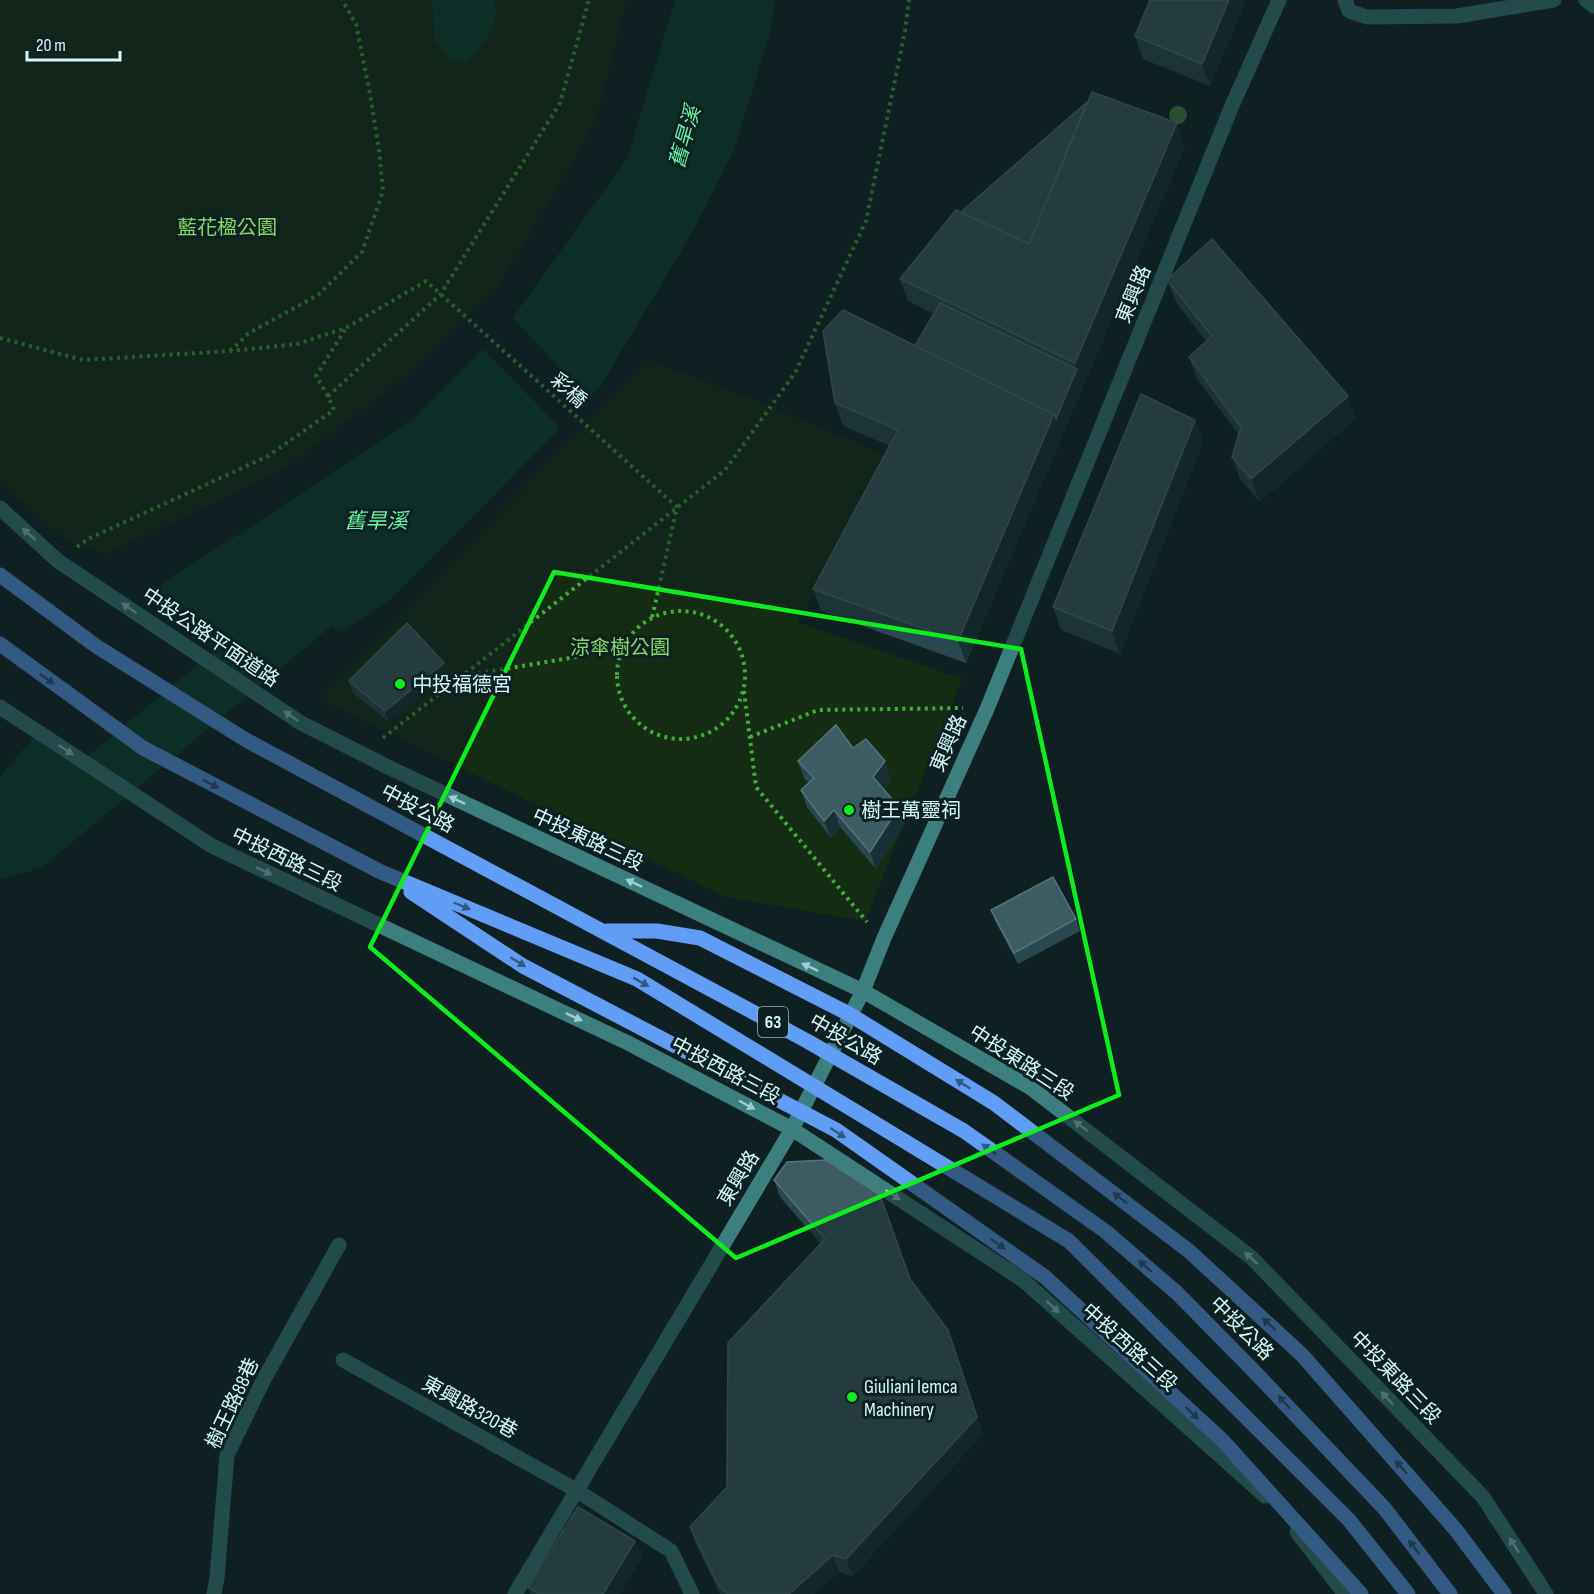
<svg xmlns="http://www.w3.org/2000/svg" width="1594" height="1594" font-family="'Sofia Sans Condensed','Noto Sans TC',sans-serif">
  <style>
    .green { fill: #142c13 }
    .water { fill: #0d3e2b }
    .pier { fill: #0f2022 }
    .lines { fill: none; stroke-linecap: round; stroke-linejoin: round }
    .river { stroke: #0d3e2b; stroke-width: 56 }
    .path { stroke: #41ad36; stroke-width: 4; stroke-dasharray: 3 4.5; stroke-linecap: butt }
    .minor { stroke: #3d7e7e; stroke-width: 15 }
    .major { stroke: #629df5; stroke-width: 15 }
    .tree { fill: #4f8546 }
    .wall { fill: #2a484f }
    .shaded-wall { fill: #173035 }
    .building { fill: #3c5b62; stroke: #54747a; stroke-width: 1.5 }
    .oneway { fill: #9eced0 }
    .oneway2 { fill: #345881 }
    .marked { fill: none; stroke: #0fed1f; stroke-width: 4.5; stroke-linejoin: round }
    .poi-dot { fill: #0fed1f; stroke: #0f2022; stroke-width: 2 }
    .labels { text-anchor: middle; stroke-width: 6; stroke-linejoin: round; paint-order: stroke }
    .shield { fill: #0f2022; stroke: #98b8bb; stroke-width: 1.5 }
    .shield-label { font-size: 18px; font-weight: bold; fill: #d3f9fc }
    .park-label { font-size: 20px; fill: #84d864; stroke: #0f2022 }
    .street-label { font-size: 20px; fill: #d3f9fc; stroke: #0f2022 }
    .poi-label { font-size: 20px; fill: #d3f9fc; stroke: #0f2022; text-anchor: start }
    .water-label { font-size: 21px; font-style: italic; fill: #68f5a6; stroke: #0f2022 }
  </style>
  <rect width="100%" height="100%" fill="#0f2022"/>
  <path class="green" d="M0 0H627L595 122 557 189 496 289 408 374 287 467 107 554 66 540 0 483Z
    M648 360 760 402 890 457 797 622 962 679 865 921 726 897 320 699Z"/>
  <path class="water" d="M432 0H494C501 26 483 44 467 63L449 59 435 41Z
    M675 0H775L771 30 734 150 693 231 600 387 435 555 392 598 339 633 329 623 349 605 330 570 288 590 74 834 40 858 0 874V777L164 582 275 511 414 418 509 323 627 159Z"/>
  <path class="pier" d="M510 316 592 400 562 430 481 347Z
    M150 595 240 649 116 791 51 750 31 735Z"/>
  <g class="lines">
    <path class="river" d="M0 851 29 842 395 536"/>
    <path class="path" d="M0 338 83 360 230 351 297 344 346 328 426 281 677 507 652 618
      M230 351 249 333 318 295 362 252 383 191 379 150 370 94 356 24 342 0
      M328 396 316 376 346 328
      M77 547 88 539 268 456 334 410 328 396 440 295 560 103 589 0
      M617 675a64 64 0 1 1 128 0a64 64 0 1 1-128 0Z
      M463 676 622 649
      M744 691 756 787 867 922
      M750 737 818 710 963 708
      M383 738 725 470 795 373 866 221 905 31 909 0"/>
    <path class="minor" d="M1345 0 1349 11 1367 17 1457 16 1554 0
      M1586 0 1594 6
      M0 508 58 561 301 723 392 769 863 991 1031 1088 1252 1258 1483 1497 1546 1594
      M0 707 212 846 628 1043 792 1129 1023 1280 1265 1496
      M343 1360 576 1490 671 1551 692 1594
      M1297 1532 1345 1594
      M214 1594 217 1578 227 1455 264 1379 339 1245
      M515 1594 792 1129 863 991 884 938 987 709 1231 108 1279 0"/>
    <path class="major" d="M0 575 96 646 246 740 807 1041 964 1131 1105 1231 1177 1293 1249 1366 1385 1509 1450 1594
      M0 644 143 748 381 872 637 979 1069 1241 1349 1520 1408 1594
      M411 892 523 966 836 1130 1045 1277 1223 1441 1361 1594
      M607 931H657L700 938 849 1014 994 1103 1189 1251 1302 1355 1456 1530 1504 1594"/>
  </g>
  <circle class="tree" cx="1178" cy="115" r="9"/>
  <path class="wall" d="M1150 0H1246L1210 86 1143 59 1135 36Z
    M1185 146 966 663 821 611 813 589 890 446 843 426 835 403 915 346 934 314 908 301 900 279 961 212Z
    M1167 280 1356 418 1260 502 1240 479 1232 457 1239 435 1197 379 1189 357 1206 341 1176 302Z
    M1195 420 1203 442 1120 654 1061 630 1053 607Z
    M444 663 448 674 389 722 353 693 349 681Z
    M853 748 891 779 884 789 905 824 876 869 840 827 831 838 807 807 801 790 809 783 804 778 798 761Z
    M991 910 1076 919 1080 931 1018 964 995 921Z
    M774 1180 910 1279 948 1330 983 1434 853 1576 839 1572 814 1594H720L696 1544 690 1527 727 1487 821 1244 780 1197Z
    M635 1541 642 1558 620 1594H530L528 1587Z"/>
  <path class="shaded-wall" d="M1229 0H1246L1210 86 1202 64Z
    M1177 123 1185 146 966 663 958 641 1054 414 1077 369 1075 363Z
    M1348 396 1356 418 1260 502 1251 479Z
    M1195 420 1203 442 1120 654 1112 631Z
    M444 663 448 674 389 722 385 711Z
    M885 761 891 779 880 794 873 777Z
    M899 807 905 824 876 869 870 852Z
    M834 810 840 827 831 838 824 821Z
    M948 1330 983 1434 853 1576 846 1559Z
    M635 1541 642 1558 620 1594H603Z
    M833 1555 839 1572 814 1594H789Z"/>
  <path class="building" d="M1150 0H1229L1202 64 1135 36Z
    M1092 92 1177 123 1075 363 900 279 956 210 1029 244Z
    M1087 102 1029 244 961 212Z
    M1212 239 1348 396 1251 479 1232 457 1241 427 1189 357 1212 336 1167 280Z
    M940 303 1077 369 1056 419 1054 414 915 346Z
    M843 310 1054 414 958 641 813 589 898 430 835 403 823 331Z
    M1141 394 1195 420 1112 631 1053 607Z
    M407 623 444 663 385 711 349 681Z
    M836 725 853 748 866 739 885 761 873 777 899 807 870 852 834 810 824 821 801 790 814 778 798 761Z
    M1053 877 1076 919 1014 953 991 910Z
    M826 1160 880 1195 910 1279 948 1330 977 1417 846 1559 833 1555 789 1594H728L717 1583 690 1527 727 1487 728 1343 825 1239 774 1180 787 1162Z
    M578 1507 635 1541 603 1594H539L528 1587Z"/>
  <defs><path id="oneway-solid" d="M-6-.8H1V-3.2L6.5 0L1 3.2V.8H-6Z" transform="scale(1.5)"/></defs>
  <g class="oneway">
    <use href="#oneway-solid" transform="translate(29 534) rotate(-138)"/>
    <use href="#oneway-solid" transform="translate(129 608) rotate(-146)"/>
    <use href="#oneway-solid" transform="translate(291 716) rotate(-146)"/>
    <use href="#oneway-solid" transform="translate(66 750) rotate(33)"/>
    <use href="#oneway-solid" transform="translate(457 800) rotate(-155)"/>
    <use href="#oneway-solid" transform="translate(264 871) rotate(26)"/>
    <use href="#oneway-solid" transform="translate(634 883) rotate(-155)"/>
    <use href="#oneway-solid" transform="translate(810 967) rotate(-155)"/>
    <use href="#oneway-solid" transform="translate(574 1017) rotate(25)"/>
    <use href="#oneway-solid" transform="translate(747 1105) rotate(28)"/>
    <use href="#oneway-solid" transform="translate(1081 1126) rotate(-143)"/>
    <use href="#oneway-solid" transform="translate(893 1195) rotate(33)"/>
    <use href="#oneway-solid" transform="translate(1251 1258) rotate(-138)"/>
    <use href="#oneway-solid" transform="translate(1053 1307) rotate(42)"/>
    <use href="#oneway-solid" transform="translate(1387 1398) rotate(-134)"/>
    <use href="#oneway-solid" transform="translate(1514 1545) rotate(-123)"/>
  </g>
  <g class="oneway2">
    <use href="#oneway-solid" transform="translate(47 679) rotate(36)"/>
    <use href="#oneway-solid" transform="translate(211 784) rotate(28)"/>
    <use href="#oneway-solid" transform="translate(462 906) rotate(23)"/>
    <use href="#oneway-solid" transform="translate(518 962) rotate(32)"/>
    <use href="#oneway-solid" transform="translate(641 982) rotate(29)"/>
    <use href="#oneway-solid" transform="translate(963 1084) rotate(-148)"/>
    <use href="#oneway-solid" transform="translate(838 1133) rotate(33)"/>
    <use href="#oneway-solid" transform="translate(989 1149) rotate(-145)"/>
    <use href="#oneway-solid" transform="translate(1120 1198) rotate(-143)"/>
    <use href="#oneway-solid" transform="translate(998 1244) rotate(35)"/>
    <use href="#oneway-solid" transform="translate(1145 1266) rotate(-139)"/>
    <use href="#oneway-solid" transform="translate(1269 1324) rotate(-137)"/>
    <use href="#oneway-solid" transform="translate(1284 1402) rotate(-133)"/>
    <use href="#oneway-solid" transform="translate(1192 1413) rotate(43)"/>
    <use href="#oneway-solid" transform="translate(1401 1467) rotate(-131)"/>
    <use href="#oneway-solid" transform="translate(1414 1547) rotate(-127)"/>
  </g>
  <path d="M0 0H1594V1594H0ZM554 572 1021 649 1119 1095 736 1258 370 947Z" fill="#0f2022" fill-opacity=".55" fill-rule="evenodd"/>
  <path class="marked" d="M554 572 1021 649 1119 1095 736 1258 370 947Z"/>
  <g class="poi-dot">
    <circle cx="400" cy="684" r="6"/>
    <circle cx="849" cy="810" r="6"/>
    <circle cx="852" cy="1397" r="6"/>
  </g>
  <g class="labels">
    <rect class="shield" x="758" y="1007" width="30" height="30" rx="4.5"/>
    <g class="shield-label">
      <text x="773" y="1028">63</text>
    </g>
    <g class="park-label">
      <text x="227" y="234">藍花楹公園</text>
      <text x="620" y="654">涼傘樹公園</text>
    </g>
    <g class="street-label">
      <text transform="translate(1133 294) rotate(-68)" y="7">東興路</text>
      <text transform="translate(569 390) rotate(42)" y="7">彩橋</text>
      <text transform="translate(211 637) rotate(34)" y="7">中投公路平面道路</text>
      <text transform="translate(948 743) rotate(-66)" y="7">東興路</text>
      <text transform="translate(418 808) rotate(28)" y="7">中投公路</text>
      <text transform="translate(588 839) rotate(25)" y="7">中投東路三段</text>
      <text transform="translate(287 859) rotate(26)" y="7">中投西路三段</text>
      <text transform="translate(846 1039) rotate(30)" y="7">中投公路</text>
      <text transform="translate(1022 1062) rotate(33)" y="7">中投東路三段</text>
      <text transform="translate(726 1070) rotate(28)" y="7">中投西路三段</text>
      <text transform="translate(738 1178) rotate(-59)" y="7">東興路</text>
      <text transform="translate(1242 1328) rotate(45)" y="7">中投公路</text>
      <text transform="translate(1130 1347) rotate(42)" y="7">中投西路三段</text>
      <text transform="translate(1396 1377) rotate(46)" y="7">中投東路三段</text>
      <text transform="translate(232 1403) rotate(-65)" y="7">樹王路88巷</text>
      <text transform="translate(470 1407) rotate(29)" y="7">東興路320巷</text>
    </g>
    <g class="poi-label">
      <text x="412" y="691">中投福德宮</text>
      <text x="861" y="817">樹王萬靈祠</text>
      <text x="864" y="1393">Giuliani Iemca<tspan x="864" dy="23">Machinery</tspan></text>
    </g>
    <g class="water-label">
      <text transform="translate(685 137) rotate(-74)" y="7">舊旱溪</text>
      <text x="376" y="528">舊旱溪</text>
    </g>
  </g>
  <path d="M27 51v9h93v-9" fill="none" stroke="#d3f9fc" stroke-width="3"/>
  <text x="36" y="51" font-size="18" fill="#d3f9fc" stroke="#0f2022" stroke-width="4.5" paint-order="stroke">20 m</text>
</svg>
